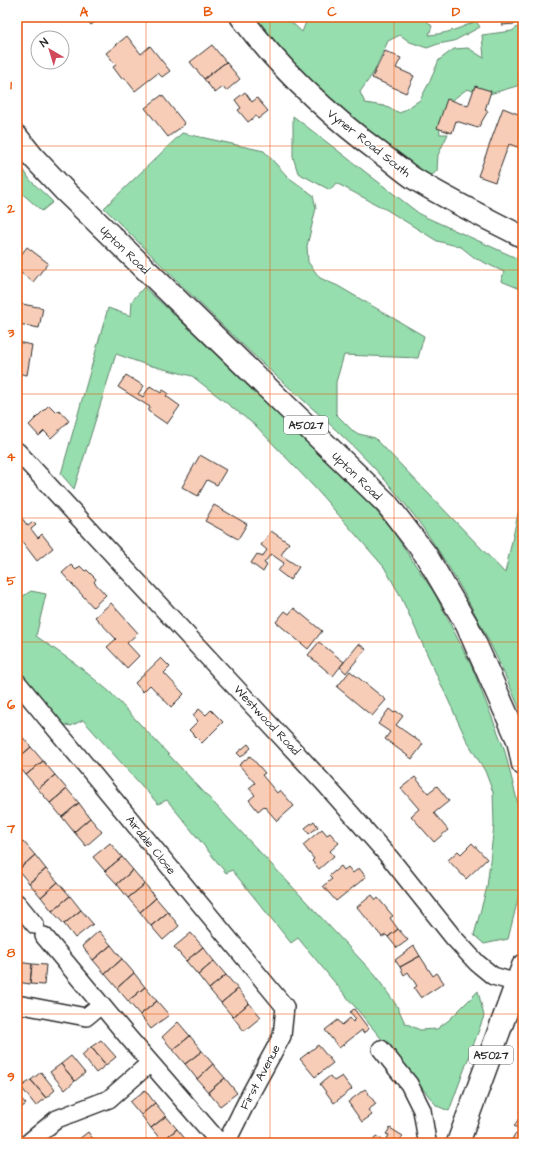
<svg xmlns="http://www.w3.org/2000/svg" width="540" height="1160" font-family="'Architects Daughter',sans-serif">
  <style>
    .green { fill: #96dead; stroke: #60846c }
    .building { fill: #f8cdb8; stroke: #2b2b2b }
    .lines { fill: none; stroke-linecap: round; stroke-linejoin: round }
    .minor-casing { stroke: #2b2b2b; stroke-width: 20 }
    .tertiary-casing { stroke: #2b2b2b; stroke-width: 24 }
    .primary-casing { stroke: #2b2b2b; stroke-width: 25 }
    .minor { stroke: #fff; stroke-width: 17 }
    .tertiary { stroke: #fff; stroke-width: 21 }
    .primary { stroke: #fff; stroke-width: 22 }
    .grid { fill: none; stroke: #e8590c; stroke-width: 1; stroke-opacity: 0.55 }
    .labels { text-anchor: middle; stroke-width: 3; stroke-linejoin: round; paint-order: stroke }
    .shield { fill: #fff; stroke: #6b6b6b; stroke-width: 1 }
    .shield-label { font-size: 11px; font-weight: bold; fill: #2b2b2b }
    .street-label { font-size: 12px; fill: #2b2b2b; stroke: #fff }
    .neatline { fill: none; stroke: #e8590c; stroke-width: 1.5 }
    .grid-label { font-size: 13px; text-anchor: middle; font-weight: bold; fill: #e8590c }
  </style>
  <rect width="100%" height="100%" fill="#fff"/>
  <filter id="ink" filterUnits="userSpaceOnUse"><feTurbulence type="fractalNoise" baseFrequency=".025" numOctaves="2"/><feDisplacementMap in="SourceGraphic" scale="8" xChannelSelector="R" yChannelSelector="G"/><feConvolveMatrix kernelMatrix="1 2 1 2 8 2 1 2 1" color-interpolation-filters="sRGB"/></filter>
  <g filter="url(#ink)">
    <path class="green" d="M256 17H286L302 32 308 17H425V19L432 26 429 35C446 34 461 28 476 21L480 27 454 41 438 44 427 48 410 42 400 35 388 41 374 72 360 92 365 103 384 106 400 113 420 100 430 81 439 60 454 49 468 48 484 58 482 35 512 31 523 23V69L517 72 521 79 517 86 486 95 467 89 451 101 439 122 440 134H448L438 155 437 171 427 179 287 69 251 33Z
      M293 116 421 215 523 261V290L501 281 504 272 475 258 461 247 437 241 387 210 336 183 330 190 298 173 293 157Z
      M182 133 264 151 288 177 313 195 316 208 307 246 308 262 320 278 338 286 424 336 418 358 344 355 336 382V414L355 433 375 438 505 573 523 491V717C493 645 454 565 405 504 364 451 311 408 262 363 208 313 157 260 104 208Z
      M17 159 30 180 53 202 42 211 17 189Z
      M144 287 322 451 361 492 394 533 435 594 472 667 504 748 517 800 523 851V879L508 939 484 944 474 935 487 887 494 825 493 792 485 771 467 741 400 595 384 567 315 488 256 426 192 376 144 364 116 354 74 489 61 474 108 308 131 316 132 301Z
      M31 591 46 594 36 636 76 664 110 692 375 975 397 1006 405 1023 420 1030 437 1029 449 1020 478 991 484 1016 449 1111 437 1106 298 938 291 943 232 870 226 873 167 800 158 804 83 720 71 726 61 724 17 672V600Z"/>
    <path class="building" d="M84 17H101L91 25Z
      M502 17H514L515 24 502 25Z
      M127 36 141 54 150 46 170 71 162 77 158 73 135 91 124 77 122 79 113 67 116 65 106 53Z
      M212 45 226 62 204 79 190 62Z
      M385 51 401 58 396 68 414 76 406 93 372 78Z
      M226 62 240 79 226 91 223 87 215 93 204 79Z
      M475 86 491 91 485 110 488 111 478 128 456 121 452 133 437 128 447 99 468 106Z
      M245 92 252 102 257 98 268 111 258 119 256 116 248 122 238 110 241 108 235 100Z
      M162 95 185 124 168 137 145 108Z
      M503 108 523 116V149L509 144 495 182 478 176Z
      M27 247 48 263 33 282 17 270V260Z
      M17 303 43 308 39 328 19 324 21 315 17 314Z
      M17 342 32 345 27 375 17 373Z
      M126 375 144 386 138 394 143 397 150 386 161 393 163 390 168 393 166 396 180 406 167 424 148 411 150 407 118 387Z
      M49 405 56 412 59 410 69 421 51 438 44 431 39 436 29 425Z
      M200 455 226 470 217 485 207 480 198 496 182 487Z
      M214 505 247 524 238 539 205 521Z
      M17 512 28 526 33 522 36 525 31 529 38 538 42 534 53 548 37 561 17 535Z
      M271 531 289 543 281 555 299 567 290 580 278 571 284 563 271 554 264 563 267 565 263 572 251 563 257 554 262 557 267 550 261 545Z
      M71 565 76 570 80 566 85 571 87 570 96 579 94 582 106 595 93 607 62 573Z
      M111 603 138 633 127 643 139 656 127 668 107 647 116 639 95 617Z
      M294 608 322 631 308 649 276 622 285 611 289 614Z
      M319 642 344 662 333 676 308 655Z
      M359 644 366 649 346 673 340 667Z
      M161 658 170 667 164 673 184 694 171 707 150 685 143 692 135 683Z
      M350 671 386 700 372 716 337 687Z
      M199 709 206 715 211 710 223 722 202 743 189 730 198 721 193 715Z
      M389 709 394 713 396 711 403 716 396 725 423 744 412 759 385 739 390 732 378 724Z
      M19 733 31 747 17 759V735Z
      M248 744 251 748 241 757 237 753Z
      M31 747 43 761 26 775 17 764V759Z
      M250 756 265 773 262 775 277 793 280 790 294 806 277 821 264 806 258 811 249 800 255 795 249 788 255 783 239 765Z
      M43 761 55 775 38 789 26 775Z
      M55 775 67 789 50 803 38 789Z
      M415 777 428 793 437 786 449 801 434 813 448 830 434 842 411 816 419 809 401 788Z
      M67 789 79 803 62 817 50 803Z
      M79 803 90 818 74 832 62 817Z
      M90 818 102 832 86 846 74 832Z
      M314 821 318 827 309 834 305 828Z
      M322 829 327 835 330 833 339 843 330 851 334 856 319 869 312 861 314 859 303 845Z
      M23 841 35 855 18 870 17 847Z
      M110 843 122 857 105 871 93 857Z
      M472 843 487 859 466 879 448 860 458 851 461 854Z
      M35 855 46 869 29 883 18 870Z
      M122 857 133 870 117 884 105 871Z
      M341 866 344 870 348 867 353 873 359 868 366 877 336 901 323 886 332 879 329 876Z
      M46 869 58 882 41 897 29 883Z
      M133 870 145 884 128 898 117 884Z
      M58 882 70 896 52 911 41 897Z
      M145 884 156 898 140 912 128 898Z
      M372 895 376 900 378 898 393 916 390 918 398 929 388 937 386 935 382 937 357 907Z
      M70 896 81 910 64 924 52 911Z
      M156 898 168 912 151 926 140 912Z
      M81 910 93 924 75 938 64 924Z
      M168 912 179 926 163 940 151 926Z
      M398 929 408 940 397 948 388 937Z
      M99 931 111 945 93 960 82 946Z
      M191 933 203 947 186 961 174 947Z
      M111 945 122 959 105 974 93 960Z
      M414 946 420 956 400 967 395 960Z
      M203 947 214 961 198 975 186 961Z
      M420 956 433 976 437 973 444 983 421 998 414 988 417 986 408 972 404 975 400 967Z
      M122 959 134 973 117 988 105 974Z
      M214 961 226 975 209 989 198 975Z
      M18 962 32 964 30 984 17 982Z
      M32 964 46 965 44 985 30 984Z
      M134 973 145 987 128 1001 117 988Z
      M226 975 238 989 221 1003 209 989Z
      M145 987 157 1001 140 1015 128 1001Z
      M238 989 249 1003 233 1017 221 1003Z
      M157 1001 169 1015 151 1029 140 1015Z
      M249 1003 261 1017 244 1031 233 1017Z
      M354 1009 369 1029 363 1033 362 1030 339 1048 325 1030 338 1020 342 1025 350 1018 353 1022 356 1019 350 1012Z
      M178 1022 190 1036 173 1050 162 1037Z
      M190 1036 202 1051 185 1064 173 1050Z
      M101 1040 116 1057 106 1065 91 1047Z
      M318 1045 333 1063 315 1077 300 1059Z
      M91 1047 106 1065 96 1073 82 1055Z
      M202 1051 213 1064 197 1079 185 1064Z
      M71 1056 85 1073 75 1081 61 1064Z
      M61 1064 75 1081 65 1090 50 1072Z
      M213 1064 225 1078 208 1092 197 1079Z
      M41 1072 55 1090 46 1098 31 1080Z
      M330 1076 334 1081 342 1076 352 1089 334 1103 320 1084Z
      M225 1078 237 1093 220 1106 208 1092Z
      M31 1080 46 1098 36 1106 21 1087Z
      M365 1089 376 1104 368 1110 372 1115 362 1122 348 1102Z
      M145 1090 155 1103 141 1115 130 1102Z
      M17 1094 26 1104 17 1111Z
      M155 1103 166 1116 151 1128 141 1115Z
      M523 1105V1131L514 1126 522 1114 519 1112Z
      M166 1116 177 1129 162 1141 151 1128Z
      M390 1128 403 1136 398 1143H372L376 1136 385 1142 389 1135 386 1134Z
      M177 1129 187 1141 185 1143H164L162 1141Z
      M88 1132 96 1143H74Z
      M515 1134 523 1138V1143H510Z"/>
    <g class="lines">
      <g class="minor-casing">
        <path id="minor" d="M17 451 324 783 390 858 453 937 477 963 493 976 517 983
          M17 682 285 1007 282 1036 252 1091 226 1143
          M17 903 35 925
          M44 936 128 1037 220 1143
          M17 1004 86 1017 101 1005
          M381 1049 409 1084 422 1110 427 1141 426 1143
          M28 1143 57 1119 109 1099 150 1063"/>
      </g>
      <g class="tertiary-casing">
        <path id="tertiary" d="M241 17C281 71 330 116 384 156 394 163 403 171 413 178 448 200 486 218 523 237"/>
      </g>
      <g class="primary-casing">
        <path id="primary" d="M17 137 33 157 64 190 387 504 426 555 467 625 518 740 523 764
          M458 1143 523 966"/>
      </g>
      <use href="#minor" class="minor"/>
      <use href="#tertiary" class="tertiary"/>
      <use href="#primary" class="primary"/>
    </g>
  </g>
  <path class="grid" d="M146 17V1143M270 17V1143M394 17V1143M17 146H523M17 270H523M17 394H523M17 518H523M17 642H523M17 766H523M17 890H523M17 1014H523"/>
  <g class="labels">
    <g class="shield">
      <rect x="284" y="416" width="44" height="18" rx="3"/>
      <rect x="469" y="1046" width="44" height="18" rx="3"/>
    </g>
    <g class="shield-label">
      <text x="306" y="429">A5027</text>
      <text x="491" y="1059">A5027</text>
    </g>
    <g class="street-label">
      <text transform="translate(369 143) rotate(38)" y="4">Vyner Road South</text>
      <text transform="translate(125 250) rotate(44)" y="4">Upton Road</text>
      <text transform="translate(357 476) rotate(44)" y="4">Upton Road</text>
      <text transform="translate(267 720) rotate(47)" y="4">Westwood Road</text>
      <text transform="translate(151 845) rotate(51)" y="4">Airdale Close</text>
      <text transform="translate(260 1077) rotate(-62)" y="4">First Avenue</text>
    </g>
  </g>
  <rect width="540" height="1160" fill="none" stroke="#fff" stroke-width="44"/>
  <g transform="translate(50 50) rotate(322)"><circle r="19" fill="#ffffff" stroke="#aaaaaa"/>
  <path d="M0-3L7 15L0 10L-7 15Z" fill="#d1495b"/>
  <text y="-6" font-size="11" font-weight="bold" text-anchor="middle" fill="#2b2b2b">N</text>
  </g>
  <rect x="22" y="22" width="496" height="1116" class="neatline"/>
  <g class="grid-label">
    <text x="84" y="16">A</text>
    <text x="208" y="16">B</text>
    <text x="332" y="16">C</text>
    <text x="456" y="16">D</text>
    <text x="11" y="89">1</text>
    <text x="11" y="213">2</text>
    <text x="11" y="337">3</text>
    <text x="11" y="461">4</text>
    <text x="11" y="585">5</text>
    <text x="11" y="709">6</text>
    <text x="11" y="833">7</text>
    <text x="11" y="957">8</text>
    <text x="11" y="1081">9</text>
  </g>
</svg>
